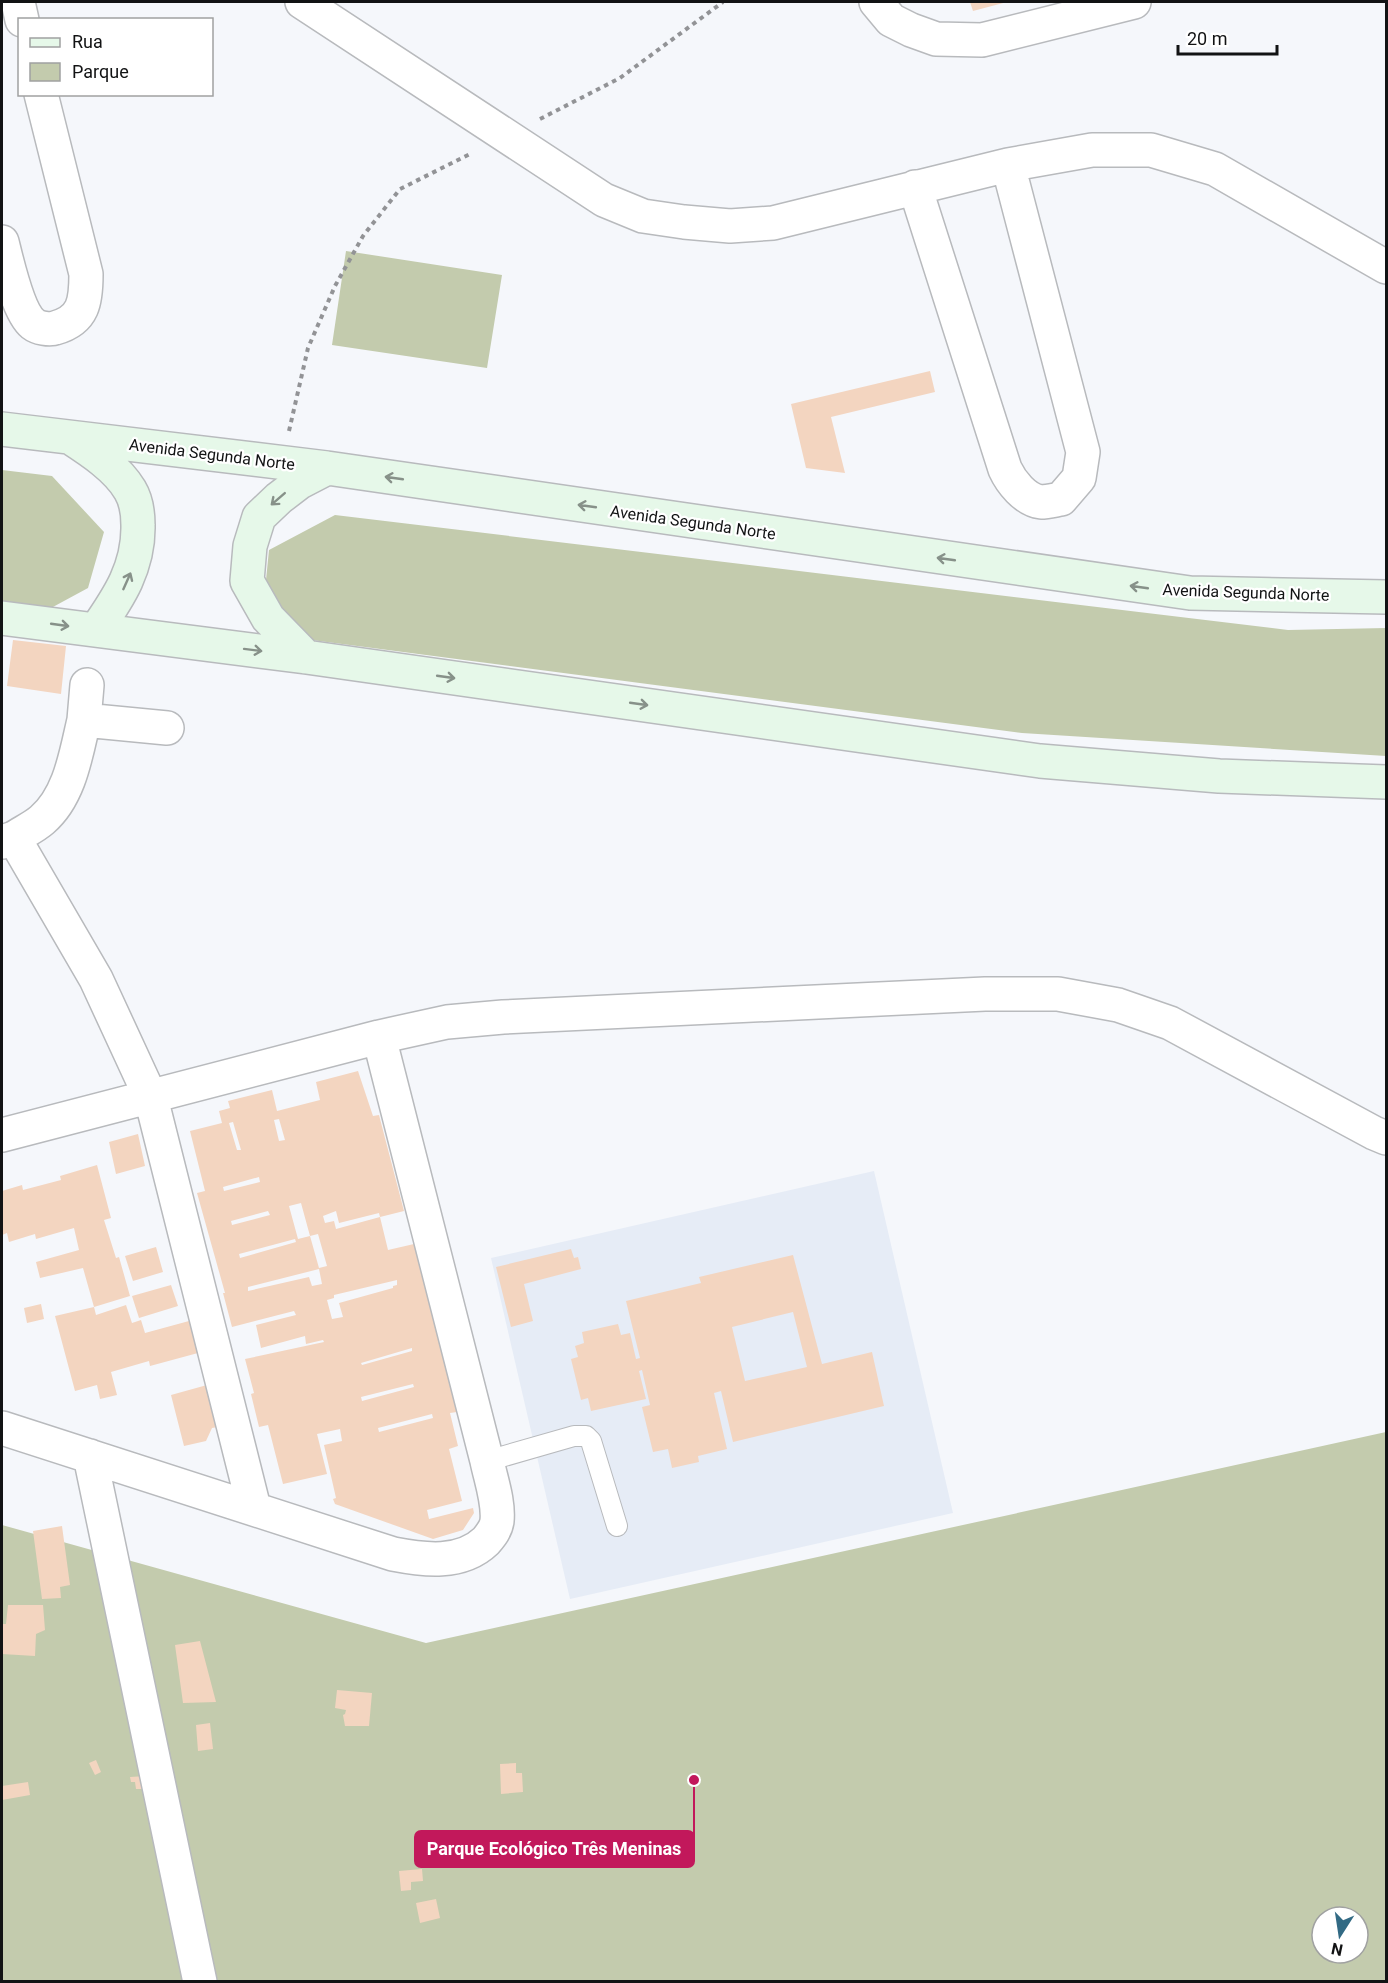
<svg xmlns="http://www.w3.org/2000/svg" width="1388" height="1983" font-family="Roboto,sans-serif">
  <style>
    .built { fill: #e6ecf6 }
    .green { fill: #c3cbad; fill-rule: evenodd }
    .building { fill: #f3d5c0; fill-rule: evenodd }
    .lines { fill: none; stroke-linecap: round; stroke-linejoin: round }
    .lane-casing { stroke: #b8babd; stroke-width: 22 }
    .street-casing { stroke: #b8babd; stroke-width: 36 }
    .secondary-casing { stroke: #b8babd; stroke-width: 36 }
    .path { stroke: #929396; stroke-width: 4; stroke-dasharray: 4.5 4.5; stroke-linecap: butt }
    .lane { stroke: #fff; stroke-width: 20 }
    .street { stroke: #fff; stroke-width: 33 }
    .secondary { stroke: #e6f8e9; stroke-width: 33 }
    .oneway { stroke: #879189 }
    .labels { text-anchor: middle; stroke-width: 4.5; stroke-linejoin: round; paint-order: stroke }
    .street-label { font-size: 16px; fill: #121314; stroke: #fff }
    .leader { fill: none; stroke: #c2185b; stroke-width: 2 }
    .callout-dot { fill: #c2185b; stroke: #fff; stroke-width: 2 }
    .callout { fill: #c2185b; stroke: #c2185b; stroke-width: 2 }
    .callout-label { font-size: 18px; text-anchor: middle; font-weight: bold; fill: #fff }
  </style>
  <rect width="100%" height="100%" fill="#f5f7fb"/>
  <path class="built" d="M874 1171 953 1513 570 1599 491 1258Z"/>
  <path class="green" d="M346 251 502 275 487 368 332 345Z
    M2 470 52 476 104 532 88 588 27 621 2 618Z
    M335 515 1288 630 1386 628V756L1022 733 304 639 265 590 269 550Z
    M1386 1432V1981H2V1525L426 1643ZM1322 1917H1358V1953H1322Z"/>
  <path class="building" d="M970 2H1007L973 11Z
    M930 371 935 392 831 417 845 473 806 468 791 404Z
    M13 640 66 646 61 694 7 686Z
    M358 1071 373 1116 379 1115 404 1211 380 1217 388 1250 414 1244 457 1412 450 1413 458 1446 449 1449 462 1501 427 1510 429 1519 473 1508 474 1513 463 1530 433 1539 335 1504 333 1499 336 1498 324 1445 342 1441 340 1429 317 1434 327 1474 283 1484 268 1425 259 1427 251 1394 254 1393 245 1359 324 1342 323 1340 306 1344 305 1336 261 1348 256 1325 296 1315 294 1311 232 1327 223 1293H225L197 1193 205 1191 190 1131 222 1123 219 1111 230 1108 228 1101 272 1090 277 1111 320 1100 316 1082ZM279 1119 285 1140 279 1141 274 1120ZM233 1122 241 1150H237L229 1123ZM259 1177 260 1182 224 1191 223 1187ZM301 1203 310 1236 318 1234 327 1266 319 1268 310 1236 298 1239 289 1206ZM268 1211 270 1215 232 1225 231 1221ZM336 1211 339 1223 379 1213 380 1217 336 1229 334 1221 325 1223 323 1216ZM295 1239 296 1242 240 1258 239 1254ZM319 1269 322 1284 312 1286 309 1277 248 1291V1287ZM397 1280V1285L393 1286V1288L339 1303 343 1317 332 1319 327 1300 334 1298V1295ZM412 1348V1351L362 1365 361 1363ZM413 1384 414 1387 362 1401 361 1397ZM432 1414 433 1418 379 1432 378 1428Z
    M138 1134 145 1166 116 1174 109 1142Z
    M97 1165 111 1218 104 1220 116 1258 119 1257 130 1296 94 1307 96 1315 126 1305 132 1323 141 1320 145 1333 189 1321 198 1353 150 1366 149 1361 111 1372 117 1395 100 1399 97 1385 75 1391 55 1316 94 1307 83 1268 40 1278 36 1262 79 1250 74 1228 36 1239 35 1234 9 1242 7 1233 2 1235V1191L22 1185 23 1190 61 1180 60 1176Z
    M156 1247 163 1272 133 1281 125 1256Z
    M571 1249 574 1258 578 1257 581 1269 524 1284 533 1321 511 1327 496 1267Z
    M793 1255 822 1364 872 1352 884 1406 733 1442 721 1391 714 1393 727 1449 698 1456 699 1462 672 1468 668 1449 653 1452 642 1407 650 1405 642 1370 639 1371 646 1399 591 1411 588 1398 581 1400 571 1359 578 1357 575 1346 584 1343 582 1332 618 1324 621 1335 630 1333 636 1359 640 1358 626 1301 701 1283 699 1277ZM793 1312 807 1367 745 1381 732 1327Z
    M171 1285 178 1306 139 1318 132 1296Z
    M41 1304 44 1319 27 1323 24 1308Z
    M207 1385 218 1427 212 1428 206 1441 184 1446 171 1395Z
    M62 1526 70 1585 60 1587 61 1598 42 1599 33 1531Z
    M8 1605H43L45 1630 36 1634 35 1656 2 1654V1624H6Z
    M200 1641 216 1702 183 1703 175 1645Z
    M337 1690 372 1693 369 1726H345L343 1715 345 1714 346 1710 335 1708Z
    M210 1723 213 1749 198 1751 196 1725Z
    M96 1760 101 1772 95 1775 89 1763Z
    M516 1763V1773H522L523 1792 501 1794 500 1764Z
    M146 1776 147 1789H136L135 1782H131L130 1777Z
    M28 1782 30 1795 2 1800V1786Z
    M422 1869 423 1881 411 1882V1890L401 1891 399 1871Z
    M436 1899 440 1918 420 1923 416 1903Z"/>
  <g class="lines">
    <g class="lane-casing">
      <path id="lane" d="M487 1461 574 1436H586L591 1441 617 1526"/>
    </g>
    <g class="street-casing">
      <path id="street" d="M18 2 22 20
        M302 2 604 200 643 216 684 222 730 226 773 223 1008 165 1092 150H1151L1215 169 1386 267
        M876 2 891 20 911 30 936 39 982 40 1134 2
        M915 187 1005 469C1011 482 1025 500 1041 502 1047 502 1055 500 1061 499L1079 478 1083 452 1008 165
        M2 242C7 262 18 312 33 324 38 328 50 330 55 328 84 320 86 301 86 274L41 94
        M84 720 87 685
        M14 838C23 832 34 827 42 820 70 796 76 754 84 720L167 728
        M2 842 14 838 96 979 151 1098 254 1508
        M2 1135 379 1037 447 1022 503 1017 985 994H1058L1118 1005 1170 1023 1374 1133 1386 1138
        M2 1428 393 1554C424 1560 461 1565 486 1541 491 1535 496 1529 497 1521 499 1502 491 1480 487 1461L379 1037
        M90 1456 200 1982"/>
    </g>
    <g class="secondary-casing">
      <path id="secondary" d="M2 429 327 468 1190 593 1386 597
        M71 438C91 451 117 468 130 490 136 500 138 513 138 525 139 567 119 597 96 630
        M2 618 306 657 1040 761 1219 776 1386 782
        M306 657 268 618 247 581 250 546 259 517 279 498 300 482 327 468"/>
    </g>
    <path class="path" d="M540 119 620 78 723 2
      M289 431 308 348 335 286 363 236 400 189 472 153"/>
    <use href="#lane" class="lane"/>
    <use href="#street" class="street"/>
    <use href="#secondary" class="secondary"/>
  </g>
  <defs><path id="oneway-shaft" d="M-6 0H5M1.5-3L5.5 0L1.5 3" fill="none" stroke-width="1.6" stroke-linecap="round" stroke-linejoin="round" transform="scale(1.5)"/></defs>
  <g class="oneway">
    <use href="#oneway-shaft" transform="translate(394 478) rotate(-172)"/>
    <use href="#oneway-shaft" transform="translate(278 499) rotate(139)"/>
    <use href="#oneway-shaft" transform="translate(587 506) rotate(-172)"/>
    <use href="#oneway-shaft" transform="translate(946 559) rotate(-172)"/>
    <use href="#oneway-shaft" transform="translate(127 581) rotate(-66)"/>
    <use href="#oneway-shaft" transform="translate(1139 587) rotate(-172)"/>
    <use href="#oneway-shaft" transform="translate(60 625) rotate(8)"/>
    <use href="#oneway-shaft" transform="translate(253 650) rotate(7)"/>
    <use href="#oneway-shaft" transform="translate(446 677) rotate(8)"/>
    <use href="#oneway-shaft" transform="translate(639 704) rotate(8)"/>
  </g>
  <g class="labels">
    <g class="street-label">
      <text transform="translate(212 454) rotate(7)" y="6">Avenida Segunda Norte</text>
      <text transform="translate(693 522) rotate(8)" y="6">Avenida Segunda Norte</text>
      <text transform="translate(1246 592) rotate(2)" y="6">Avenida Segunda Norte</text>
    </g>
  </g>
  <path class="leader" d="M694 1780L694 1849"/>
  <circle class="callout-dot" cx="694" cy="1780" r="6"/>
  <rect class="callout" x="415" y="1831" width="279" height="36" rx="6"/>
  <g class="callout-label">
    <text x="554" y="1855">Parque Ecológico Três Meninas</text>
  </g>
  <rect width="1388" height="1983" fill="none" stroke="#121314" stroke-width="6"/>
  <rect x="18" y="18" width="195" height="78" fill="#ffffff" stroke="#a0a1a1" stroke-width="1.5"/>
  <rect x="30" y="38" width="30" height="9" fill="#e6f8e9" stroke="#a0a1a1" stroke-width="1.5"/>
  <text x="72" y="48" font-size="18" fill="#121314">Rua</text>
  <rect x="30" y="63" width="30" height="18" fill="#c3cbad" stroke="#a0a1a1" stroke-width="1.5"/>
  <text x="72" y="78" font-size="18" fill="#121314">Parque</text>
  <g transform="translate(1340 1935) rotate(192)"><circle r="28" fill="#ffffff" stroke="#a0a1a1" stroke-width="1.5"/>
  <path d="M0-4.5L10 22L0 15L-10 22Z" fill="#326a84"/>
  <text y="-9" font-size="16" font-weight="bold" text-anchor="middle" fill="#121314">N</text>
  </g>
  <path d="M1178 45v9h99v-9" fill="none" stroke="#121314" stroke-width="3"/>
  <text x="1187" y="45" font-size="18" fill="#121314" stroke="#ffffff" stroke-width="4.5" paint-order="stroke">20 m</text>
</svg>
